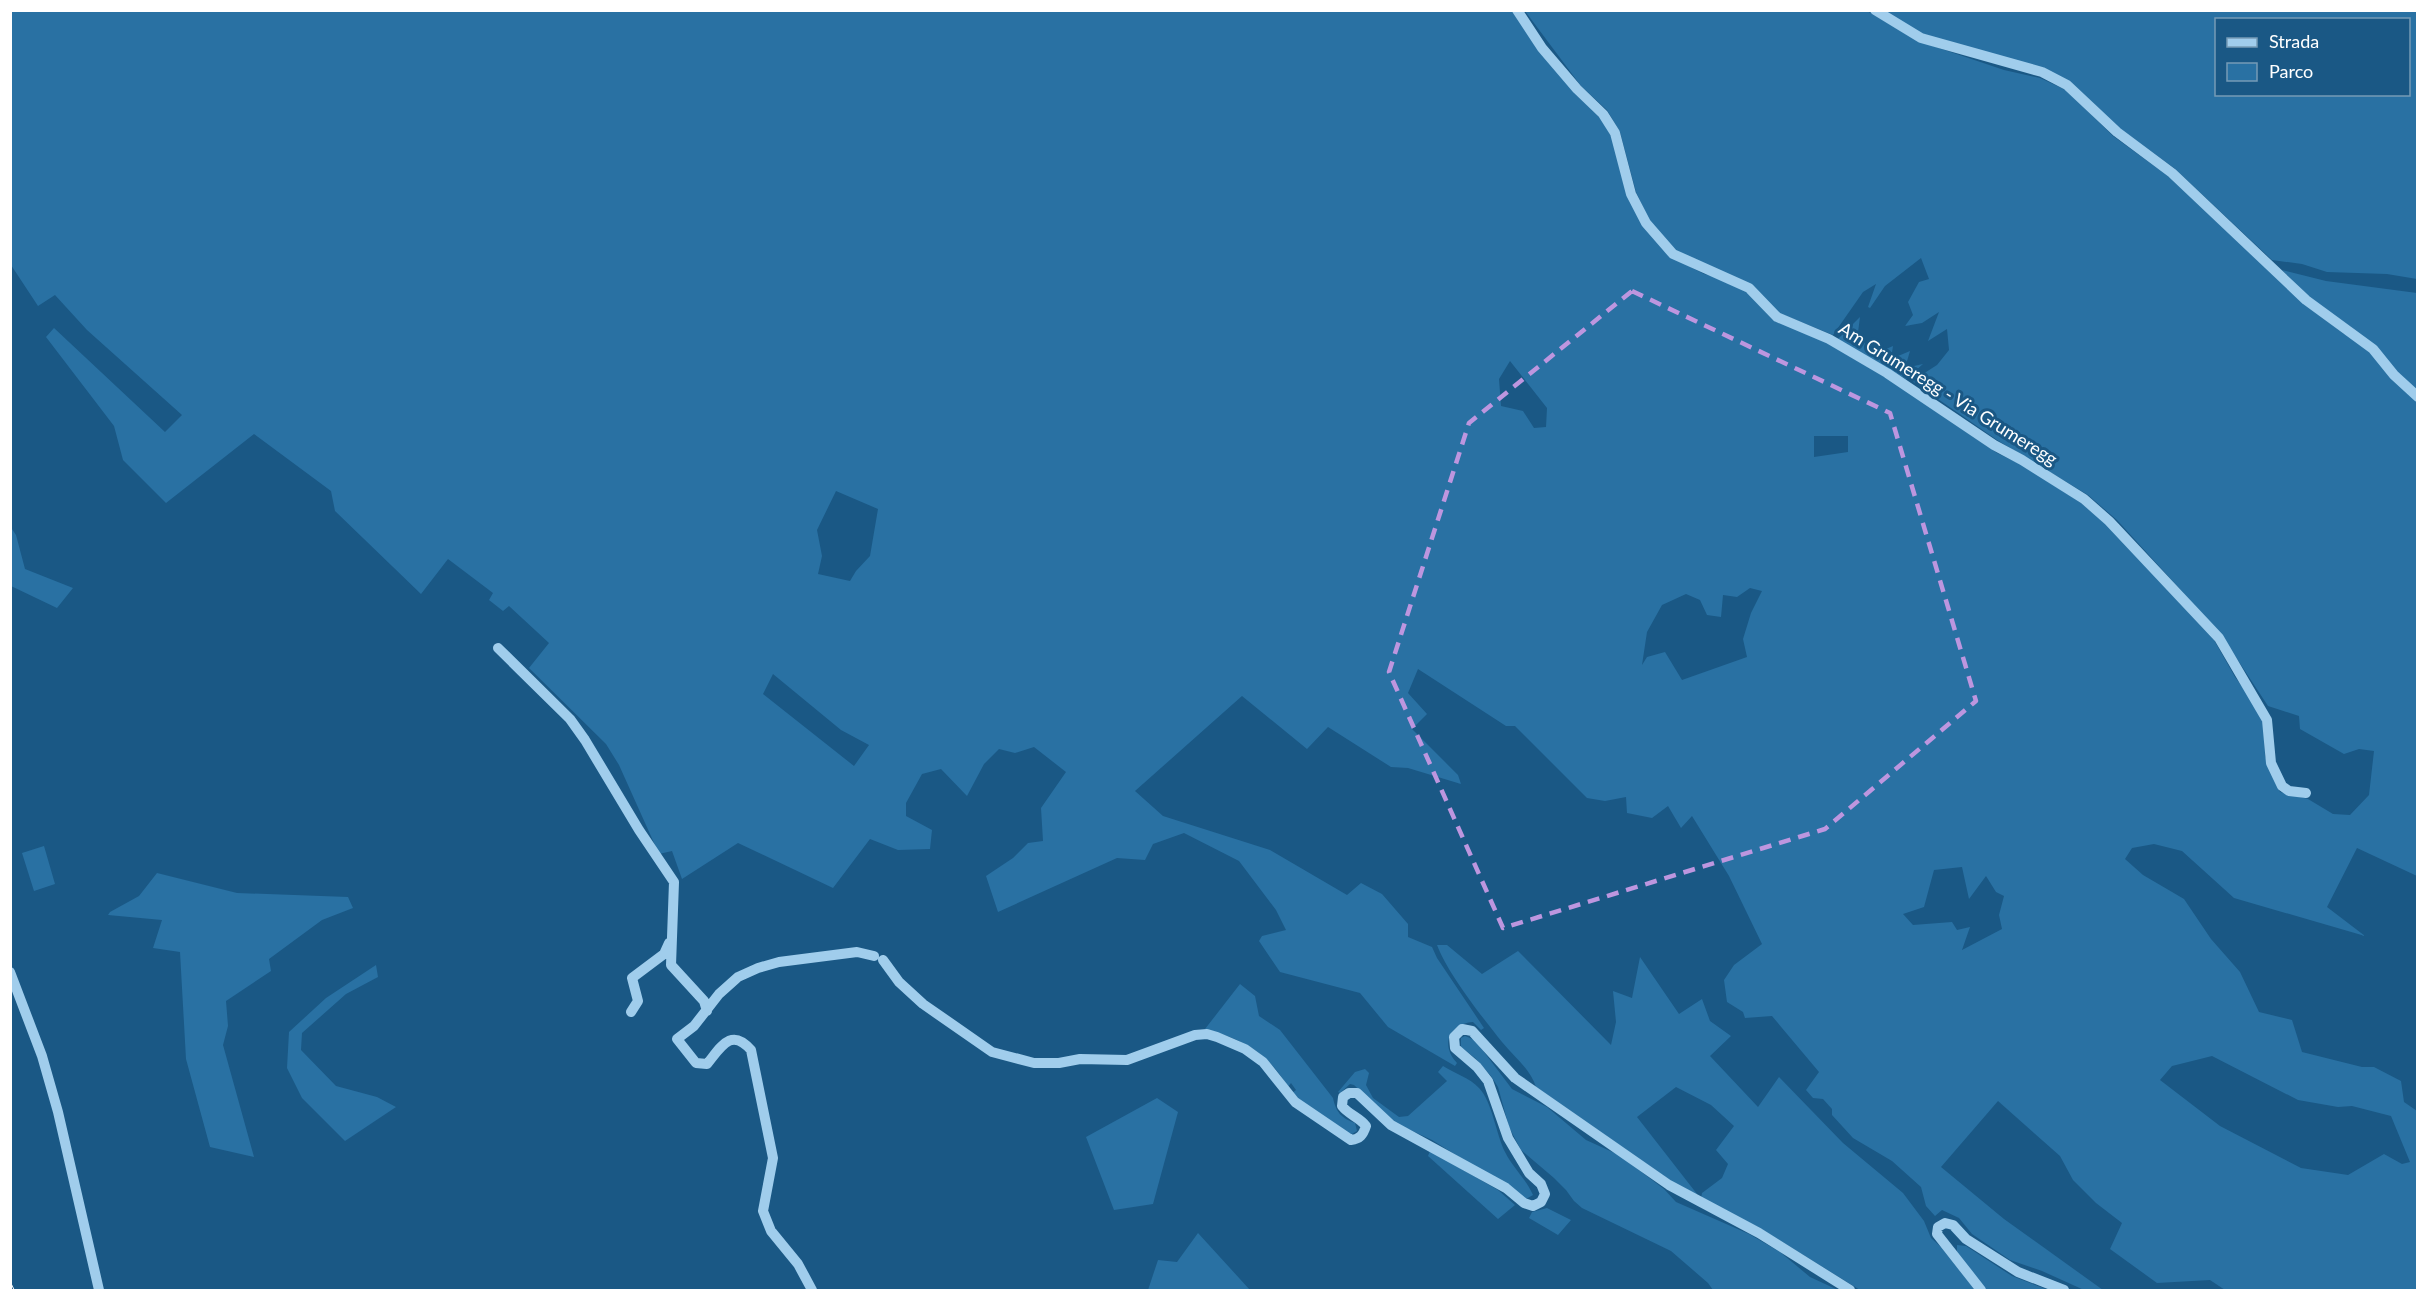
<svg xmlns="http://www.w3.org/2000/svg" width="2428" height="1301" font-family="Lato,sans-serif">
  <style>
    .green { fill: #2971a3; fill-rule: evenodd }
    .lines { fill: none; stroke-linecap: round; stroke-linejoin: round }
    .minor { stroke: #a0cdec; stroke-width: 10 }
    .rail-casing { stroke: #fff; stroke-width: 5 }
    .rail { stroke: #1a5885; stroke-width: 3; stroke-dasharray: 9; stroke-linecap: butt }
    .marked { fill: none; stroke: #bd96df; stroke-width: 4.5; stroke-dasharray: 12 8; stroke-linejoin: round }
    .labels { text-anchor: middle; stroke-width: 6; stroke-linejoin: round; paint-order: stroke }
    .street-label { font-size: 18px; fill: #fff; stroke: #1a5885 }
  </style>
  <rect width="100%" height="100%" fill="#1a5885"/>
  <path class="green" d="M10 11H1512L1539 51 1575 93 1603 121 1612 138 1627 195 1643 225 1671 257 1704 274 1726 280 1748 293 1772 319 1827 343 1888 379 1997 453 2024 466 2081 503 2108 526 2214 640 2235 677 2252 700 2264 723 2265 756 2280 792 2308 799 2333 814 2350 815 2369 795 2374 751 2359 749 2344 754 2300 729 2299 716 2268 706 2220 633 2117 520 2088 495 1997 440 1912 381 1937 365 1949 350 1947 329 1928 341 1939 312 1922 323 1905 326 1913 315 1908 302 1919 282 1929 279 1921 258 1885 286 1870 308 1868 307 1876 284 1863 292 1833 335 1779 313 1750 284 1676 251 1649 220 1636 192 1620 132 1607 110 1581 86 1525 11H1867L1918 41 2004 70 2040 78 2066 90 2113 136 2168 176 2303 303 2344 334 2351 327 2308 297 2282 270 2326 281 2417 293V876L2357 848 2327 907 2365 936 2234 898 2182 851 2154 844 2132 848 2125 859 2143 875 2184 899 2211 939 2240 972 2259 1012 2292 1020 2302 1052 2362 1067H2374L2401 1081 2404 1102 2417 1111V1290H2225L2210 1280 2157 1283 2110 1249 2122 1223 2096 1203 2073 1180 2060 1156 1998 1101 1941 1167 2004 1219 2103 1290H2084L2042 1271 2010 1260 1972 1234 1959 1218 1942 1210 1935 1216 1926 1206 1921 1187 1892 1161 1853 1138 1832 1115V1109L1823 1099 1813 1098 1806 1090 1819 1072 1772 1016 1745 1018 1743 1012 1727 1002 1724 980 1734 965 1762 944 1729 876 1692 816 1681 828 1668 806 1652 818 1627 813 1626 797 1605 801 1587 798 1515 726H1506L1418 669 1408 693 1427 714 1412 729 1458 775 1461 784 1408 768 1391 767 1328 727 1307 749 1242 696 1135 791 1163 816 1270 850 1347 895 1361 883 1382 894 1408 924V937L1432 947 1437 958 1484 1028 1481 1030 1473 1022C1449 1024 1440 1045 1457 1063L1455 1066 1388 1027 1360 993 1280 972 1259 941 1262 936 1286 930 1276 910 1239 861 1184 833 1153 844 1145 860 1117 858 998 912 986 876 1013 858 1028 843 1043 841 1041 808 1066 772 1034 747 1015 753 999 749 984 764 967 796 941 769 922 774 906 803V816L932 830 930 849 898 850 870 839 833 888 738 843 682 879 672 851 659 854 619 765 606 744 529 668 549 643 509 606 503 611 489 600 493 593 448 559 421 594 335 511 331 491 254 434 166 503 123 460 114 426 46 337 54 328 165 432 182 415 87 330 55 295 38 306 11 265ZM1510 361 1547 408 1546 427 1534 428 1523 411 1501 406 1499 379ZM1814 436H1848V452L1814 457ZM836 491 878 509 870 556 856 571 850 581 818 574 822 556 817 530ZM1750 588 1762 591 1751 613 1743 639 1747 657 1682 680 1665 652 1647 657 1642 665 1647 632 1662 605 1686 594 1700 600 1707 615 1721 617 1723 595 1737 597ZM773 674 841 730 869 745 854 766 763 694ZM1962 867 1969 899 1986 876 1996 892 2004 896 1999 915 2002 929 1962 950 1970 927 1957 930 1952 922 1913 925 1903 914 1924 907 1934 870ZM2212 1056 2298 1100 2338 1107 2352 1106 2391 1116 2410 1162 2402 1164 2384 1154 2348 1175 2301 1168 2220 1126 2160 1080 2172 1066Z
    M1882 11H2417V279L2387 274 2327 272 2302 264 2272 260 2174 168 2119 128 2070 81 1922 34ZM2216 20H2408V94H2216Z
    M1860 317 1857 340 1869 344 1877 353 1893 346 1891 359 1910 351 1905 368 1923 364 1906 379 1838 339Z
    M10 526 16 535 25 569 73 588 57 608 11 586Z
    M44 846 55 884 34 891 22 853Z
    M157 873 237 893 348 897 353 908 322 920 269 959 271 971 226 1001 228 1026 223 1045 254 1157 210 1147 186 1059 180 952 153 948 162 920 108 915 110 912 139 896Z
    M1437 945H1447L1482 974 1518 951 1611 1045 1616 1022 1613 991 1632 998 1640 957 1679 1014 1702 999 1710 1021 1731 1036 1710 1056 1758 1107 1779 1077 1843 1143 1903 1193 1924 1221 1931 1238 1941 1247 1975 1290H1860L1758 1227 1701 1199 1702 1193 1722 1178 1728 1164 1716 1150 1734 1126 1711 1105 1676 1087 1637 1117 1697 1194 1695 1197 1674 1183 1536 1087C1530 1068 1514 1057 1502 1042 1482 1017 1448 974 1437 945Z
    M376 965 378 977 346 994 302 1033 301 1050 336 1086 377 1097 396 1107 345 1141 302 1098 287 1068 289 1032 326 998Z
    M1240 984 1255 996 1259 1016 1280 1030 1333 1098C1336 1112 1341 1118 1355 1123L1357 1131 1352 1134 1345 1132 1298 1100 1292 1093 1296 1090 1291 1083 1288 1087C1268 1053 1243 1039 1205 1029Z
    M1465 1036 1475 1040 1512 1089 1547 1107 1586 1140 1619 1155 1664 1189 1676 1202 1749 1234 1780 1252 1810 1277 1838 1290H1713L1708 1283 1671 1251 1582 1208 1574 1201 1566 1190 1554 1178 1521 1150 1509 1127 1498 1087 1491 1076 1475 1058 1461 1047V1038Z
    M1443 1066C1454 1073 1470 1078 1479 1088 1492 1101 1496 1134 1505 1152 1513 1168 1526 1179 1533 1195L1526 1199 1432 1140 1395 1123 1354 1085 1350 1084 1340 1093 1338 1092 1355 1072 1365 1069 1369 1073 1366 1085 1373 1098 1399 1117 1408 1116 1447 1081 1438 1072Z
    M1157 1098 1178 1112 1153 1204 1114 1210 1086 1137Z
    M1430 1151 1498 1190 1515 1205 1498 1219 1428 1156Z
    M1547 1208 1571 1220 1558 1235 1529 1218 1532 1212Z
    M1198 1233 1250 1290H1148L1158 1260 1177 1262Z
    M1957 1245 1966 1246 2012 1276 2048 1290H1986L1957 1252Z"/>
  <g class="lines">
    <path class="minor" d="M1517 10 1542 48 1577 89 1603 114 1615 133 1631 194 1646 223 1673 254 1749 288 1777 317 1829 339 1887 373 1994 445 2022 460 2084 499 2109 521 2219 638 2267 720 2271 763 2282 786 2289 791 2306 793
      M1875 10 1921 38 2042 72 2067 85 2117 132 2172 173 2306 300 2373 349 2394 375 2418 397
      M498 648 570 719 585 740 639 830 674 882 671 965 704 1001 707 1011
      M883 960 899 982 923 1004 992 1052 1034 1063H1059L1080 1059 1127 1060 1195 1035 1207 1034 1217 1037 1245 1049 1263 1062 1295 1102 1351 1140C1360 1139 1363 1135 1366 1126 1359 1117 1349 1115 1342 1106L1343 1097 1349 1093H1357L1391 1125 1506 1188 1524 1203 1533 1206 1541 1202 1545 1194 1541 1184 1529 1173 1508 1138 1488 1081 1477 1067 1455 1048 1454 1037 1462 1029 1472 1031 1515 1078 1669 1185 1759 1233 1850 1290
      M10 972 42 1056 58 1112 99 1290
      M631 1012 638 1001 632 978 664 954 669 943
      M812 1290 798 1264 771 1231 763 1211 773 1158 751 1050C731 1027 721 1047 707 1064L696 1063 677 1039 694 1026 719 994 738 977 758 968 779 962 857 952 874 956
      M1981 1290 1937 1234 1938 1227 1945 1223 1953 1225 1966 1239 2018 1272 2064 1290"/>
    <g class="rail-casing">
      <path id="rail" d="M10 1286 12 1290"/>
    </g>
    <use href="#rail" class="rail"/>
  </g>
  <path class="marked" d="M1632 291 1890 413 1976 701 1825 829 1503 928 1389 672 1469 423Z"/>
  <g class="labels">
    <g class="street-label">
      <text transform="translate(1948 394) rotate(32)" y="6">Am Grumeregg - Via Grumeregg</text>
    </g>
  </g>
  <rect width="2428" height="1301" fill="none" stroke="#ffffff" stroke-width="24"/>
  <rect x="2215" y="18" width="195" height="78" fill="#1a5885" stroke="#769bb6" stroke-width="1.5"/>
  <rect x="2227" y="38" width="30" height="9" fill="#a0cdec" stroke="#769bb6" stroke-width="1.5"/>
  <text x="2269" y="48" font-size="18" fill="#ffffff">Strada</text>
  <rect x="2227" y="63" width="30" height="18" fill="#2971a3" stroke="#769bb6" stroke-width="1.5"/>
  <text x="2269" y="78" font-size="18" fill="#ffffff">Parco</text>
</svg>
